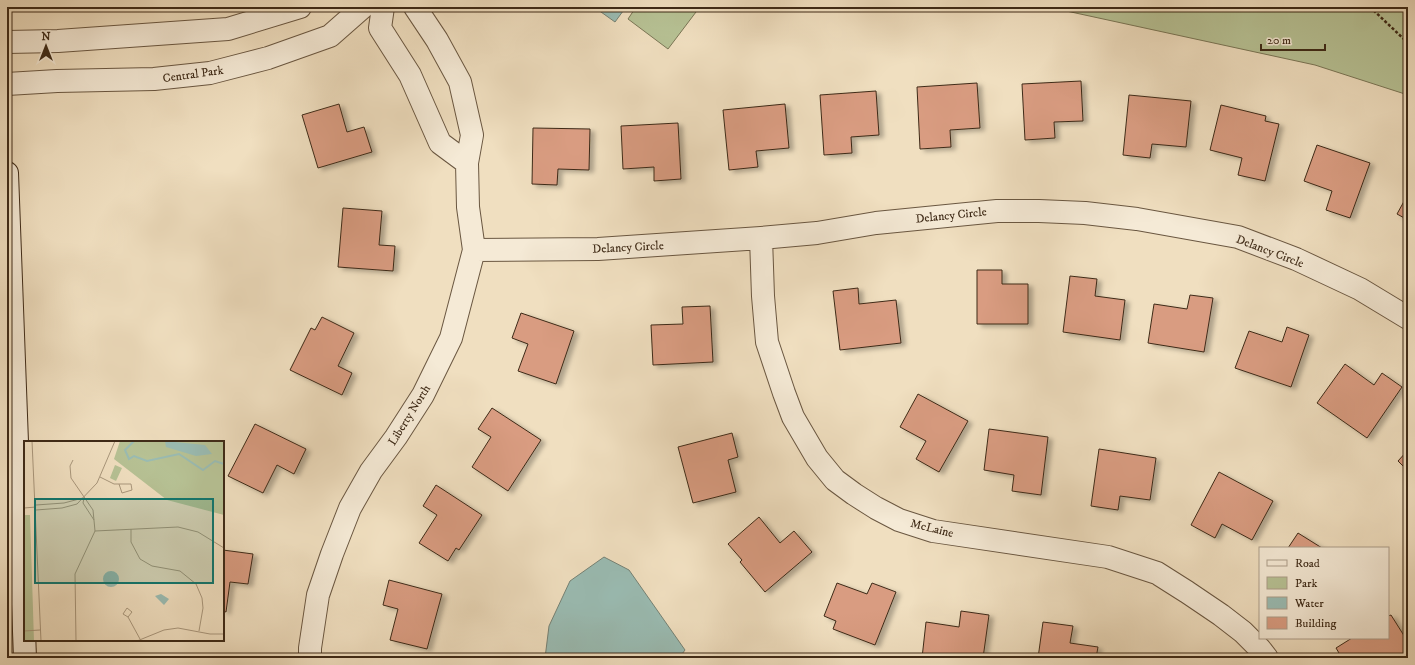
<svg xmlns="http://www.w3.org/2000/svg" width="1415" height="665" font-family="'IM FELL DW Pica',serif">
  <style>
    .green { fill: #b7c295; stroke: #7a7656 }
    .water { fill: #9abcb3; stroke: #758275 }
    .building { fill: #d99c81; stroke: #3e2a17; filter: url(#shadow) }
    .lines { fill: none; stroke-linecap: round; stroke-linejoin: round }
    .street-casing { stroke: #6a5741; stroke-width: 24 }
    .secondary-casing { stroke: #3e2a17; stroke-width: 24 }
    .path { stroke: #3e2a17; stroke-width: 2.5; stroke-dasharray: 3 2; stroke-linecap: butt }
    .street { stroke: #f5ead6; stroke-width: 22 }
    .secondary { stroke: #f5ead6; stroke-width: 22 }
    .labels { text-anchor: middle; stroke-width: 4; stroke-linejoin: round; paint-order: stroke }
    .street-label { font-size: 12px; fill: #3e2a17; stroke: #f5ead6 }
    .inset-river { fill: none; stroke: #9abcb3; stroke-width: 2 }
    .inset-road { fill: none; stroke: #a9977c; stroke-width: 1 }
    .view { fill: #0f766e; fill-opacity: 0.15; stroke: #0f766e; stroke-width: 2 }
    .inset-edge { fill: none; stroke: #3e2a17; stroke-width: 2 }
  </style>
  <defs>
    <filter id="shadow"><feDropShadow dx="4.5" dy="2.5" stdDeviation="2" flood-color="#0004"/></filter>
  </defs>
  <rect width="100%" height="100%" fill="#f0dfc0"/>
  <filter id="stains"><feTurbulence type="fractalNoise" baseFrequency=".005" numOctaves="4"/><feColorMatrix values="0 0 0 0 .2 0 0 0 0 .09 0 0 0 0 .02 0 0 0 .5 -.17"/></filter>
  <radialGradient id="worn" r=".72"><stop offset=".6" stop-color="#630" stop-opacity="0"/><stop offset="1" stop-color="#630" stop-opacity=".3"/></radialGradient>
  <path class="green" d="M636 7H690L696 12 668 49 628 19Z
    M1048 7H1408V95L1315 65Z"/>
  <path class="water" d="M594 7H626L615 22Z
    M604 557 629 570 685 650 679 658H545L549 626 570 581Z"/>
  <path class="building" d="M1081 81 1083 121 1054 122 1055 138 1025 140 1022 84Z
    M977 83 980 128 950 130 951 147 920 149 917 87Z
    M876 91 879 135 851 137 852 153 824 155 820 95Z
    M1129 95 1191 101 1186 147 1152 144 1150 158 1123 155Z
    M339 104 347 132 364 127 372 152 318 168 302 115Z
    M785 104 789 148 756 151 758 167 729 170 723 110Z
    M1221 105 1266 116 1265 121 1279 124 1265 181 1238 175 1242 158 1210 150Z
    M678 123 681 179 654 181V167L623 169 621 126Z
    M533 128 590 129 589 170 558 169 557 185 532 184Z
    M1317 145 1370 163 1350 218 1326 210 1332 191 1304 181Z
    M1408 194V220L1397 214Z
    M343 208 382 211 379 245 395 246 393 271 338 267Z
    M977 270H1002V284H1028V324H977Z
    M1070 276 1097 279 1095 296 1125 300 1120 340 1063 332Z
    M858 288 859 304 896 300 901 343 840 350 833 291Z
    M1190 295 1213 298 1204 352 1148 343 1154 304 1187 309Z
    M710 306 713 362 653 365 651 325 683 324 682 307Z
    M521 313 574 331 556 384 518 371 528 344 512 338Z
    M322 317 354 333 338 366 352 373 342 395 290 370 311 328 315 330Z
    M1287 327 1309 335 1291 387 1235 368 1249 331 1282 342Z
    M1345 364 1374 385 1382 373 1402 387 1367 438 1317 403Z
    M918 394 968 421 939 472 916 459 926 441 900 427Z
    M492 408 541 440 508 491 472 467 491 437 478 429Z
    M255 424 306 449 294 474 277 465 263 493 228 476Z
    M989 429 1048 437 1041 495 1012 491 1014 475 984 470Z
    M732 433 738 457 728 460 736 492 693 503 678 447Z
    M1099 449 1156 458 1150 500 1120 496 1118 510 1091 506Z
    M1408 450V471L1398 461Z
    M1219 472 1273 501 1252 540 1222 524 1215 538 1191 525Z
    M436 485 482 515 459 550 456 548 448 561 419 543 437 515 423 506Z
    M759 517 780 543 794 531 812 552 765 592 740 562 742 560 728 544Z
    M1298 533 1322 548H1288Z
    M223 550 253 554 248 584 230 582 226 612 223 611Z
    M389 580 442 594 427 649 390 640 398 609 383 605Z
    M837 583 867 594 872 583 896 592 875 645 833 629 836 621 824 616Z
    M961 611 989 615 983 658H922L926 622 959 627Z
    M1391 615 1408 642V658H1342L1336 648 1352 638H1388V616Z
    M1043 622 1073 626 1070 643 1098 647 1096 658H1038Z"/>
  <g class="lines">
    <g class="street-casing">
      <path id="street" d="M383 7 380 28 410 75 440 143 467 163
        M7 42 58 41 228 29 300 7
        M7 84 57 81 154 79 210 73 268 58 330 36 363 7
        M761 238 763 296 767 342 784 393 793 417 817 458 835 480 854 494 876 508 899 520 933 531 1108 557 1157 573 1187 592 1221 615 1243 632 1260 649 1267 658
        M474 250 598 249 761 238 817 233 876 223 997 211H1039L1085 213 1137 219 1238 237 1296 259 1360 289 1408 318
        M310 658V648L318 595 332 554 350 508 371 471 396 437 423 395 451 338 474 250 468 207 467 163 472 135 460 82 437 40 415 7"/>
    </g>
    <g class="secondary-casing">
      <path id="secondary" d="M7 173 25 658"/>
    </g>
    <path class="path" d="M1370 7 1408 43"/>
    <use href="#street" class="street"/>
    <use href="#secondary" class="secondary"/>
  </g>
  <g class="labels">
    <g class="street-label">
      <text transform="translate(193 74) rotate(-8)" y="4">Central Park</text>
      <text transform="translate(951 215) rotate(-6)" y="4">Delancy Circle</text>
      <text transform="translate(628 247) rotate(-3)" y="4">Delancy Circle</text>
      <text transform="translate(1270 251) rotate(21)" y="4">Delancy Circle</text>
      <text transform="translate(409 415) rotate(-58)" y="4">Liberty North</text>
      <text transform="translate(932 528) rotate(14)" y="4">McLaine</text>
    </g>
  </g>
  <g transform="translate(24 441)">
    <rect width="200" height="200" fill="#f0dfc0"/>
    <path d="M96 0H200V74L143 59 90 18ZM91 24 98 27 92 40 86 37ZM0 74H6L10 200H0Z" fill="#b7c295"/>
    <path d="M141 0 181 4 188 13 172 15 142 6ZM79 138a8 8 0 1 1 16 0a8 8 0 1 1-16 0ZM137 153 145 158 140 164 131 155Z" fill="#9abcb3"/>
    <path class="inset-river" d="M110 0 101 9 105 18 110 15 123 20 155 13 179 29 191 20 200 23"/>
    <path class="inset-road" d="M8 0 17 200M49 19 46 25 47 37 69 69 71 90 51 133 52 200M76 36 90 43H107L108 49 98 52 95 43M60 57 59 62 70 79M12 64 40 62 59 57M0 67 12 66M12 69 38 67 53 63 73 42 91 0M107 88V101L116 118 128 125 156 130 172 143 178 157 179 167 175 190M71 90 154 86 174 91 200 107M104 176 108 171 103 167 99 173 104 176 116 198M0 190 16 189M113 200 140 189 154 187 186 193H200"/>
    <path class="view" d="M11 58H189V142H11Z"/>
    <rect width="200" height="200" class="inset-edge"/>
  </g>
  <rect width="1415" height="665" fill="none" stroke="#f0dfc0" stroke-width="24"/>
  <rect x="8" y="8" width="1399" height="649" fill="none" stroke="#3e2a17" stroke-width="2"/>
  <rect x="12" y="12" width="1391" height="641" fill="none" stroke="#3e2a17"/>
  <rect x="1259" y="547" width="130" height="92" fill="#f5ead6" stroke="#ac9d8a"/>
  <rect x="1267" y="560" width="20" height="6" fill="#f5ead6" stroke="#ac9d8a"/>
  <text x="1295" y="567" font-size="12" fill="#3e2a17">Road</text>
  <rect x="1267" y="577" width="20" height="12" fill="#b7c295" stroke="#ac9d8a"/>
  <text x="1295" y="587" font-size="12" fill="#3e2a17">Park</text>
  <rect x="1267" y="597" width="20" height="12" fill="#9abcb3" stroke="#ac9d8a"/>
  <text x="1295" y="607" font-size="12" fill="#3e2a17">Water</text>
  <rect x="1267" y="617" width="20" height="12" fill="#d99c81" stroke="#ac9d8a"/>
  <text x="1295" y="627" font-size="12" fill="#3e2a17">Building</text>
  <g transform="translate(46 46)" stroke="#f5ead6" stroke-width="3" paint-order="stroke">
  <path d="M0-3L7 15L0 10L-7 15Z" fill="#3e2a17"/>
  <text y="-6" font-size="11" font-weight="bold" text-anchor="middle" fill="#3e2a17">N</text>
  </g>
  <path d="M1261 44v6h64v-6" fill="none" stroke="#3e2a17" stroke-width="2"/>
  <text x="1267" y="44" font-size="12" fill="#3e2a17" stroke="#f5ead6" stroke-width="3" paint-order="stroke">20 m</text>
  <rect width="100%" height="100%" filter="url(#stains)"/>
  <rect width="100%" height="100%" fill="url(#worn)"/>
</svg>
